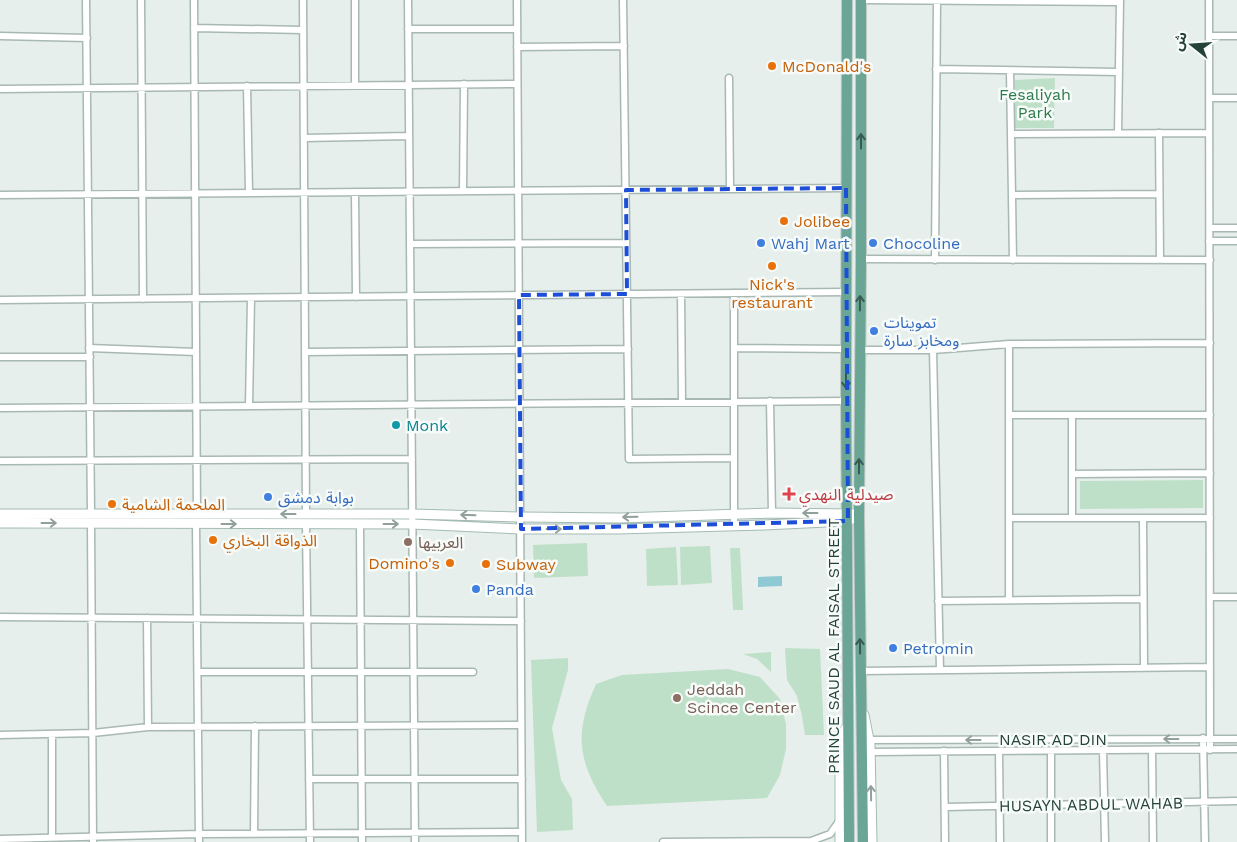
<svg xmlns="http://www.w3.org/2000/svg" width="1237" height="842" font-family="'Work Sans','Noto Sans Arabic',sans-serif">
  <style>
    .green { fill: #bfe0c8 }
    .water { fill: #8ec9d4 }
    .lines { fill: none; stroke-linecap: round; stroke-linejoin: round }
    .street-casing { stroke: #a8b8b2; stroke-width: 9 }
    .secondary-casing { stroke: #a4bbb3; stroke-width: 11 }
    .primary-casing { stroke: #c2cac8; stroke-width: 12 }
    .street { stroke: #fff; stroke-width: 6 }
    .secondary { stroke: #fff; stroke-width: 9 }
    .primary { stroke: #6aa596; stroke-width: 10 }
    .oneway { stroke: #365b51 }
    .oneway2 { stroke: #92a09c }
    .marked { fill: none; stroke: #1d4ed8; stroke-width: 4; stroke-dasharray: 10 6; stroke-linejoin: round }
    .food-dot { fill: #e8710a; stroke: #f7fbf9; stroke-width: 2 }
    .shop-dot { fill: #3f7fe0; stroke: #f7fbf9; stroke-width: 2 }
    .culture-dot { fill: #0f9aa8; stroke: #f7fbf9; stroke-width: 2 }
    .health-dot { fill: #e0444e; stroke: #f7fbf9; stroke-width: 2 }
    .education-dot { fill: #8d6e63; stroke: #f7fbf9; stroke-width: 2 }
    .labels { text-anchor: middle; stroke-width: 5; stroke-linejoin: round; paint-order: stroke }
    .food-label { font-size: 16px; fill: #c56008; stroke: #f7fbf9; text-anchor: start }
    .park-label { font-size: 16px; fill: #2d7a4b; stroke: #f7fbf9 }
    .shop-label { font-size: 16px; fill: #366cbe; stroke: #f7fbf9; text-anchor: start }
    .culture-label { font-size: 16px; fill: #0d838f; stroke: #f7fbf9; text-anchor: start }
    .health-label { font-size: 16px; fill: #be3a42; stroke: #f7fbf9; text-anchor: start }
    .education-label { font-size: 16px; fill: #785e54; stroke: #f7fbf9; text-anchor: start }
    .street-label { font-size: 16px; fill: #24423a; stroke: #f7fbf9 }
  </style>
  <rect width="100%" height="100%" fill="#e6efeb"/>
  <path class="green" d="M1055 78 1054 128H1015V80Z
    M1203 480V508L1080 509V481Z
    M587 543 588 576 534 578 533 545Z
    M710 546 712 583 681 585 680 547Z
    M676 547 678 585 647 586 646 549Z
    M740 548 743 610H733L730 548Z
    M785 648 820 649 824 735H805L802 716 797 696 787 680Z
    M771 652V672L757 659 743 654Z
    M568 658V670L552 728 561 780 572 799 573 830 537 832 531 660Z
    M728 669 760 677 780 699 786 724V749L780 775 767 798 607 806C577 761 574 733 596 684L622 675Z"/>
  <path class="water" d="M782 576V586L758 587V577Z"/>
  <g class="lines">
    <g class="street-casing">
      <path id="street" d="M86 0 91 514
        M141 0 143 299
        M194 0 197 514
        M303 0 306 514
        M408 0 415 842
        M517 0 522 842
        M623 0 629 459 734 458
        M861 0 1120 2
        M1209 0 1210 750
        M194 28 303 30
        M408 29H517
        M0 36 87 38
        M1209 36H1237
        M517 47 624 46
        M936 69 1119 72
        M1010 71 1013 260
        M729 78 730 189
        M355 85V0
        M247 86 249 193
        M0 89 517 84
        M1210 98H1237
        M1118 133 1120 0
        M1159 133 1160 260
        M1011 134 1209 133
        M304 138 409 136
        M463 191 464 84
        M355 192 356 297
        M0 195 846 188
        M1012 195 1159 194
        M1210 228H1237
        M1209 241H1237
        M410 244 626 243
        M861 259 1210 260
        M935 260 937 0
        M681 294 682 402
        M0 300 847 292
        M1009 344V600
        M89 348 196 352
        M734 348 846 349
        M859 350H933L1009 344 1210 343
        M933 350 940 670
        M305 352 628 349
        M0 357H90
        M770 401 772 513
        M249 406 251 298
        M0 408 846 401
        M1009 415H1210
        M1072 415V518
        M0 461 412 459
        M1072 474 1210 473
        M1009 518H1210
        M1143 518 1144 667
        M91 523 93 842
        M196 523 199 842
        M306 524 310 842
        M360 524 362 842
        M734 526V293
        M1210 597H1237
        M938 601 1143 599
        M0 617 521 621
        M147 618 148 727
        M861 671 1210 667
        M198 672H473
        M52 734V837
        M0 735 93 733 148 727 521 725
        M1203 738 1205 842
        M869 740 1237 739
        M1103 750 1105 842
        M1152 750 1153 842
        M944 751 945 842
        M999 751 1000 842
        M1051 751V842
        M871 752 1237 749
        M309 779H522
        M945 807 1237 801
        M254 834 255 726
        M0 839 199 834 522 832
        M663 842 811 841 830 834 840 820"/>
    </g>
    <g class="secondary-casing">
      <path id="secondary" d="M0 514H412L521 517 620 518 772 513 854 514
        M0 523 412 524 521 529H617L764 525 848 521 859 515
        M864 715 870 745 872 842
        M840 842V767L845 729"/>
    </g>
    <g class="primary-casing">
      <path id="primary" d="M847 0 846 401 849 842
        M861 0V259L859 515 863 842"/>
    </g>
    <use href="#street" class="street"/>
    <use href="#secondary" class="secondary"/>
    <use href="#primary" class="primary"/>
  </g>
  <defs><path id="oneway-shaft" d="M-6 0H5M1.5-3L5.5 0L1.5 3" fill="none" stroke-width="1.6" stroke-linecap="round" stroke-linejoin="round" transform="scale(1.25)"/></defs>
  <g class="oneway">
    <use href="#oneway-shaft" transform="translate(861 141) rotate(-90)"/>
    <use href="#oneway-shaft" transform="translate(860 303) rotate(-89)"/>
    <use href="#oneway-shaft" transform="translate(846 381) rotate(90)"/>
    <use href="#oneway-shaft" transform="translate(859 466) rotate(-90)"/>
    <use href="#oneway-shaft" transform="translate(860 646) rotate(-91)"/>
  </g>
  <g class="oneway2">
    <use href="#oneway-shaft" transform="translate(810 513) rotate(-180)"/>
    <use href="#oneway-shaft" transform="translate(288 514) rotate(180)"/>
    <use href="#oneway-shaft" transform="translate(468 515) rotate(-178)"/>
    <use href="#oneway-shaft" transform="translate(630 517) rotate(179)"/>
    <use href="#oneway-shaft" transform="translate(49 523)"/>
    <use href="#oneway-shaft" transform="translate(229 524)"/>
    <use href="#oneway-shaft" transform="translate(391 524)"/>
    <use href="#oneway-shaft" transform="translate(554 529)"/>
    <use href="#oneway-shaft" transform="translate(1171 739) rotate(180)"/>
    <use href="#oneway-shaft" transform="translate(973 740) rotate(180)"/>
    <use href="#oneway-shaft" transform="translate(871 793) rotate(-91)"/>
  </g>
  <path class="marked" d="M846 188 848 521 521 529 519 295 627 294 626 190Z"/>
  <g class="food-dot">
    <circle cx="772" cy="66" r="5"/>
    <circle cx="784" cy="221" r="5"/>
    <circle cx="772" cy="266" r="5"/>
    <circle cx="112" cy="504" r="5"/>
    <circle cx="213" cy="540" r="5"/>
    <circle cx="450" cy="563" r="5"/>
    <circle cx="486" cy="564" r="5"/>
  </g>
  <g class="shop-dot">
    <circle cx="761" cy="243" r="5"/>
    <circle cx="873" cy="243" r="5"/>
    <circle cx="874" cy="331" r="5"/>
    <circle cx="268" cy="497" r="5"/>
    <circle cx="476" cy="589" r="5"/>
    <circle cx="893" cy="648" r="5"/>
  </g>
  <circle class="culture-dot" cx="396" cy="425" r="5"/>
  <path class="health-dot" d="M786.5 486.5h5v5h5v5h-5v5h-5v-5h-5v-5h5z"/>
  <g class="education-dot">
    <circle cx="408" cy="542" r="5"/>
    <circle cx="677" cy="698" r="5"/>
  </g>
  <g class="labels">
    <g class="food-label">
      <text x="782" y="72">McDonald's</text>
      <text x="794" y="227">Jolibee</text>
      <text x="772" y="290" text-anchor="middle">Nick's<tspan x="772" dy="18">restaurant</tspan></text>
      <text x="122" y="510">الملحمة الشامية</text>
      <text x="223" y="546">الذواقة البخاري</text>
      <text x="440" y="569" text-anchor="end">Domino's</text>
      <text x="496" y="570">Subway</text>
    </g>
    <g class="park-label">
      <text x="1035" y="100">Fesaliyah<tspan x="1035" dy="18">Park</tspan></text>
    </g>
    <g class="shop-label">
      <text x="771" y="249">Wahj Mart</text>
      <text x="883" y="249">Chocoline</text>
      <text x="884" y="328">تموينات<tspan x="884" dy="18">ومخابز سارة</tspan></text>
      <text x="278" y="503">بوابة دمشق</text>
      <text x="486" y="595">Panda</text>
      <text x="903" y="654">Petromin</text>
    </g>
    <g class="culture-label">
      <text x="406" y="431">Monk</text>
    </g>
    <g class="health-label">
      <text x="799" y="500">صيدلية النهدي</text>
    </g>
    <g class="education-label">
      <text x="418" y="548">العربيها</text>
      <text x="687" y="695">Jeddah<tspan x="687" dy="18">Scince Center</tspan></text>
    </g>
    <g class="street-label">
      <text transform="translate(833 646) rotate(-90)" y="6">PRINCE SAUD AL FAISAL STREET</text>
      <text x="1053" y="745">NASIR AD DIN</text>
      <text transform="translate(1091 804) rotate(-1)" y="6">HUSAYN ABDUL WAHAB</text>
    </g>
  </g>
  <g transform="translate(1192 45) rotate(287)" stroke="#f7fbf9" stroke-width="4" paint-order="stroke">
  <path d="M0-4L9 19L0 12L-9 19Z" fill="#24423a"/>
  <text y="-8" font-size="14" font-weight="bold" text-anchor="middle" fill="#24423a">ش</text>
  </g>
</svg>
